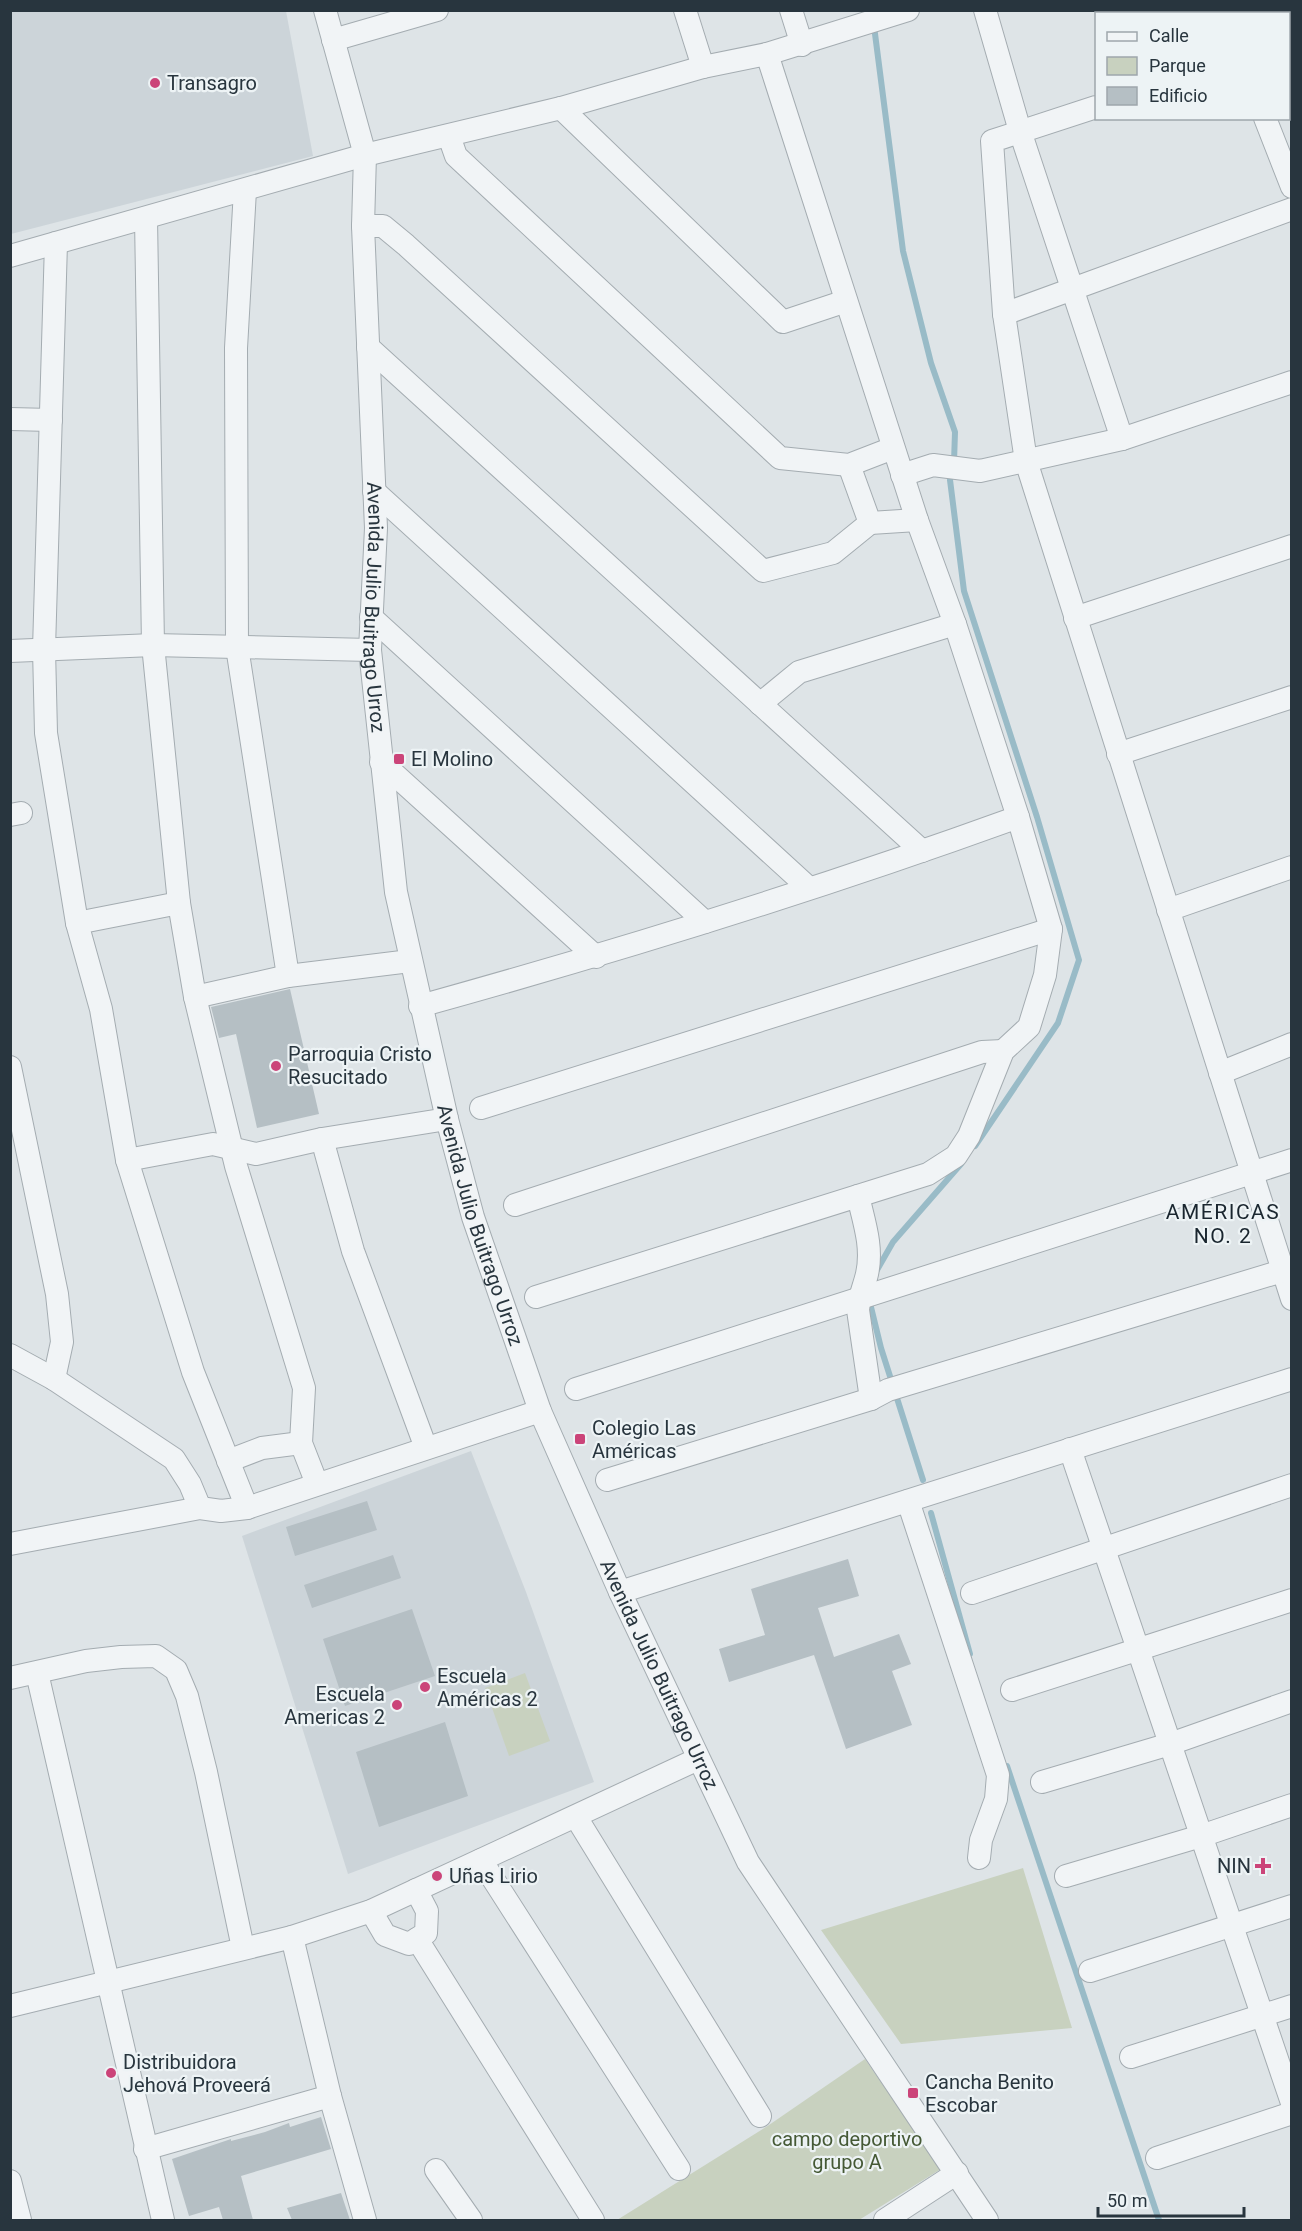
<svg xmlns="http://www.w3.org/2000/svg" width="1302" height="2231" font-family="Roboto,sans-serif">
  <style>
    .built { fill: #ccd4d9 }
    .green { fill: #c8d1bf }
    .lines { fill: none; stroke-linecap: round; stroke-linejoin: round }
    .stream { stroke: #99bbc7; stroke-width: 6 }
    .building { fill: #b5bfc4 }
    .minor-casing { stroke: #a4acb1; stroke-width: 24 }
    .minor { stroke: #f1f4f6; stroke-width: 22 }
    .poi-dot { fill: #cb4479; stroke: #edf3f5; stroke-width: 2 }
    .labels { text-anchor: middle; stroke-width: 4.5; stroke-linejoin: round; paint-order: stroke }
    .poi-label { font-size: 20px; fill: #28353e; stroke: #edf3f5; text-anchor: start }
    .street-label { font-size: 20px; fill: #28353e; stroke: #edf3f5 }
    .park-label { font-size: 20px; fill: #455935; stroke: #edf3f5 }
    .neighbourhood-label { font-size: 21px; letter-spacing: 1.5px; fill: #1a262f; stroke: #edf3f5 }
  </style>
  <rect width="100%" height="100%" fill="#dee4e7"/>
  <path class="built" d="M11 10 286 11 313 156 11 234Z
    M471 1451 526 1592 594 1782 348 1874 242 1536Z"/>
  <path class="green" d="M525 1673 550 1741 509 1756 485 1688Z
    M1023 1868 1072 2028 901 2044 821 1930Z
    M865 2059 941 2169 859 2220H617L769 2125Z"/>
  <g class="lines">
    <path class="stream" d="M874 26 903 251 931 363 955 432 954 462
      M952 472 950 480 964 591 1037 817 1079 960 1058 1023 975 1146
      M877 1270 893 1242 961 1164
      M869 1299 881 1348 923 1480
      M931 1513 970 1654
      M1007 1766 1159 2220"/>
  </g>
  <path class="building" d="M290 989 319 1114 257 1128 236 1034 219 1038 211 1007Z
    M367 1501 377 1530 295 1556 286 1527Z
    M393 1555 401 1578 312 1608 304 1585Z
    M848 1559 859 1596 818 1608 834 1657 899 1634 911 1664 892 1671 912 1725 846 1749 814 1655 729 1682 719 1649 765 1635 751 1589Z
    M412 1609 435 1676 345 1706 323 1639Z
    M445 1722 468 1796 379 1827 356 1752Z
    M321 2117 331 2149 241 2176 253 2220H223L219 2207 189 2216 172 2159 231 2139V2141L265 2132 289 2123 290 2127Z
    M341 2193 350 2220H292L287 2208Z"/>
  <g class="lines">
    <g class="minor-casing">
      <g id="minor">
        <path id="s1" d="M325 10 365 155 363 226 376 528 370 650 396 892 447 1119 473 1217 540 1411 620 1592 748 1862 987 2220"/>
        <path d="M685 10 703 67"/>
        <path d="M791 10 802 45"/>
        <path d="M985 10 1020 131 1122 439"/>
        <path d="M1226 10 1227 14"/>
        <path d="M333 40 437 10"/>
        <path d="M1288 46 1292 45"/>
        <path d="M767 54 908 10"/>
        <path d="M1096 107 992 141 1004 314 1026 461 1292 1299"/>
        <path d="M561 108 783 322 846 301"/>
        <path d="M1265 118 1292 187"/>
        <path d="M449 136 456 156 780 458 849 465 893 448"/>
        <path d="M245 190 236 348 237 647 288 976"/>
        <path d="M146 218 153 645 179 903 195 997 236 1166 304 1388 301 1443 317 1484"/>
        <path d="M363 226H383L406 245 763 571 833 553 870 523"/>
        <path d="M56 243 44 649 46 733 77 923 101 1009 127 1160 193 1372 247 1508"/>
        <path d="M10 256 365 155 561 108 703 67 767 54 917 520 955 624 1018 817 1051 929 1045 975 1029 1027 1003 1051 969 1136 956 1156 928 1174 536 1297"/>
        <path d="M1004 314 1292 209"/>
        <path d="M368 347 922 851"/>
        <path d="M10 419 51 420"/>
        <path d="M849 465 870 523 917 520"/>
        <path d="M902 475 933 465 980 471 1122 439 1292 382"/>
        <path d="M374 491 809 888"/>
        <path d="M371 617 705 922"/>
        <path d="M1075 618 1292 546"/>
        <path d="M10 651 153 645 370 650"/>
        <path d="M760 704 799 672 955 624"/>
        <path d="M1118 754 1292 697"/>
        <path d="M381 762 596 957"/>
        <path d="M10 815 21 813"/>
        <path d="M1168 910 1292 867"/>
        <path d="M77 923 179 903"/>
        <path d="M195 997 288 976 410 961"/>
        <path d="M420 1006C622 950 822 888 1018 817"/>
        <path d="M10 1067 57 1294 62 1342 54 1379"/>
        <path d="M1220 1073 1292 1044"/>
        <path d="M481 1108 1051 929"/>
        <path d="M322 1139 353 1251 426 1448"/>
        <path d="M127 1160 213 1144 256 1154 322 1139 447 1119"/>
        <path d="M858 1196C864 1222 873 1247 867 1274 864 1287 859 1297 858 1310L871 1399"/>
        <path d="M515 1205 982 1052 1003 1051"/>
        <path d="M10 1355 54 1379 174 1459 190 1484 200 1508"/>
        <path d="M576 1389 1292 1160"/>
        <path d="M1070 1449 1292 2103"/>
        <path d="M228 1461 262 1448 301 1443"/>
        <path d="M607 1480 871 1399 888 1390 1292 1268"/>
        <path d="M908 1501 998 1775 996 1799 981 1840 979 1858"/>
        <path d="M10 1544 200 1508 221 1511 247 1508 540 1411"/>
        <path d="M620 1592 1292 1379"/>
        <path d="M972 1593 1292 1485"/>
        <path d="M37 1673 163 2220"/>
        <path d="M10 1678 86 1661 121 1657 156 1656 176 1670 187 1696 206 1772 243 1948"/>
        <path d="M1012 1690 1292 1600"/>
        <path d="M1042 1782 1170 1744 1292 1701"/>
        <path d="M576 1817 760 2116"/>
        <path d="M481 1860 679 2169"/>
        <path d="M1066 1876 1201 1836 1292 1805"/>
        <path d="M371 1911 385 1935 409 1944 426 1933 427 1911 416 1890"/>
        <path d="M292 1937 330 2096 365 2220"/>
        <path d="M417 1939 593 2220"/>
        <path d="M1090 1971 1292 1906"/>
        <path d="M10 2006 292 1937 371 1911 698 1759"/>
        <path d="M1131 2057 1292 2006"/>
        <path d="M145 2149 330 2096"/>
        <path d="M1157 2158 1292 2113"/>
        <path d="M436 2170 471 2220"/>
        <path d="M10 2181 20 2220"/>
        <path d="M885 2220 957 2173"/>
      </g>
    </g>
    <use href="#minor" class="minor"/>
  </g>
  <g class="poi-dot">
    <circle cx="155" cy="83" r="6"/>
    <rect x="393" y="753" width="12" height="12" rx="3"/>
    <circle cx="276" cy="1066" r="6"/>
    <rect x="574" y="1433" width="12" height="12" rx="3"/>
    <circle cx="425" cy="1687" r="6"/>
    <circle cx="397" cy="1705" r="6"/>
    <path d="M1260 1857h6v6h6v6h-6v6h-6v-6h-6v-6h6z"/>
    <circle cx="437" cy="1876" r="6"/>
    <circle cx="111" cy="2073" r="6"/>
    <rect x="907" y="2087" width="12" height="12" rx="3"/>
  </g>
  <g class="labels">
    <g class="poi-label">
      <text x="167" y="90">Transagro</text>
      <text x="411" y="766">El Molino</text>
      <text x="288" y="1061">Parroquia Cristo<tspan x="288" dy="23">Resucitado</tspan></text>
      <text x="592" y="1435">Colegio Las<tspan x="592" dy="23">Américas</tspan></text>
      <text x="437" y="1683">Escuela<tspan x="437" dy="23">Américas 2</tspan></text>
      <text x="385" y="1701" text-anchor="end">Escuela<tspan x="385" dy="23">Americas 2</tspan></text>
      <text x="1251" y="1873" text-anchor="end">NIN</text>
      <text x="449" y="1883">Uñas Lirio</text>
      <text x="123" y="2069">Distribuidora<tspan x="123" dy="23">Jehová Proveerá</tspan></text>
      <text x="925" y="2089">Cancha Benito<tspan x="925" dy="23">Escobar</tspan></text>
    </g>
    <g class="street-label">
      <text dy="7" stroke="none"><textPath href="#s1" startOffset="603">Avenida Julio Buitrago Urroz</textPath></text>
      <text dy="7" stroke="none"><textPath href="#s1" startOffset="1233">Avenida Julio Buitrago Urroz</textPath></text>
      <text dy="7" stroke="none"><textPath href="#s1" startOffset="1718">Avenida Julio Buitrago Urroz</textPath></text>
    </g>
    <g class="park-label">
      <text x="847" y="2146">campo deportivo<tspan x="847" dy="23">grupo A</tspan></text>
    </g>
    <g class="neighbourhood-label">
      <text x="1223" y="1219">AMÉRICAS<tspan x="1223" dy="24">NO. 2</tspan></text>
    </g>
  </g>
  <rect width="1302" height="2231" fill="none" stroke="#28353e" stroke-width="24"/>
  <rect x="1095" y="12" width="195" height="108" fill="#edf3f5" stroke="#9ea7ac" stroke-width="1.5"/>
  <rect x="1107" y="32" width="30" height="9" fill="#f1f4f6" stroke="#9ea7ac" stroke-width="1.5"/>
  <text x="1149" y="42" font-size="18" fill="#28353e">Calle</text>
  <rect x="1107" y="57" width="30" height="18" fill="#c8d1bf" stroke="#9ea7ac" stroke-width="1.5"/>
  <text x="1149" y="72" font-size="18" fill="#28353e">Parque</text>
  <rect x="1107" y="87" width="30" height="18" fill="#b5bfc4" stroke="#9ea7ac" stroke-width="1.5"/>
  <text x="1149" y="102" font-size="18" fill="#28353e">Edificio</text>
  <path d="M1098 2207v9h146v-9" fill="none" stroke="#28353e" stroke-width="3"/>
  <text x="1107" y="2207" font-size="18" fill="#28353e" stroke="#edf3f5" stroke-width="4.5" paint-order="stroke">50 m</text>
</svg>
